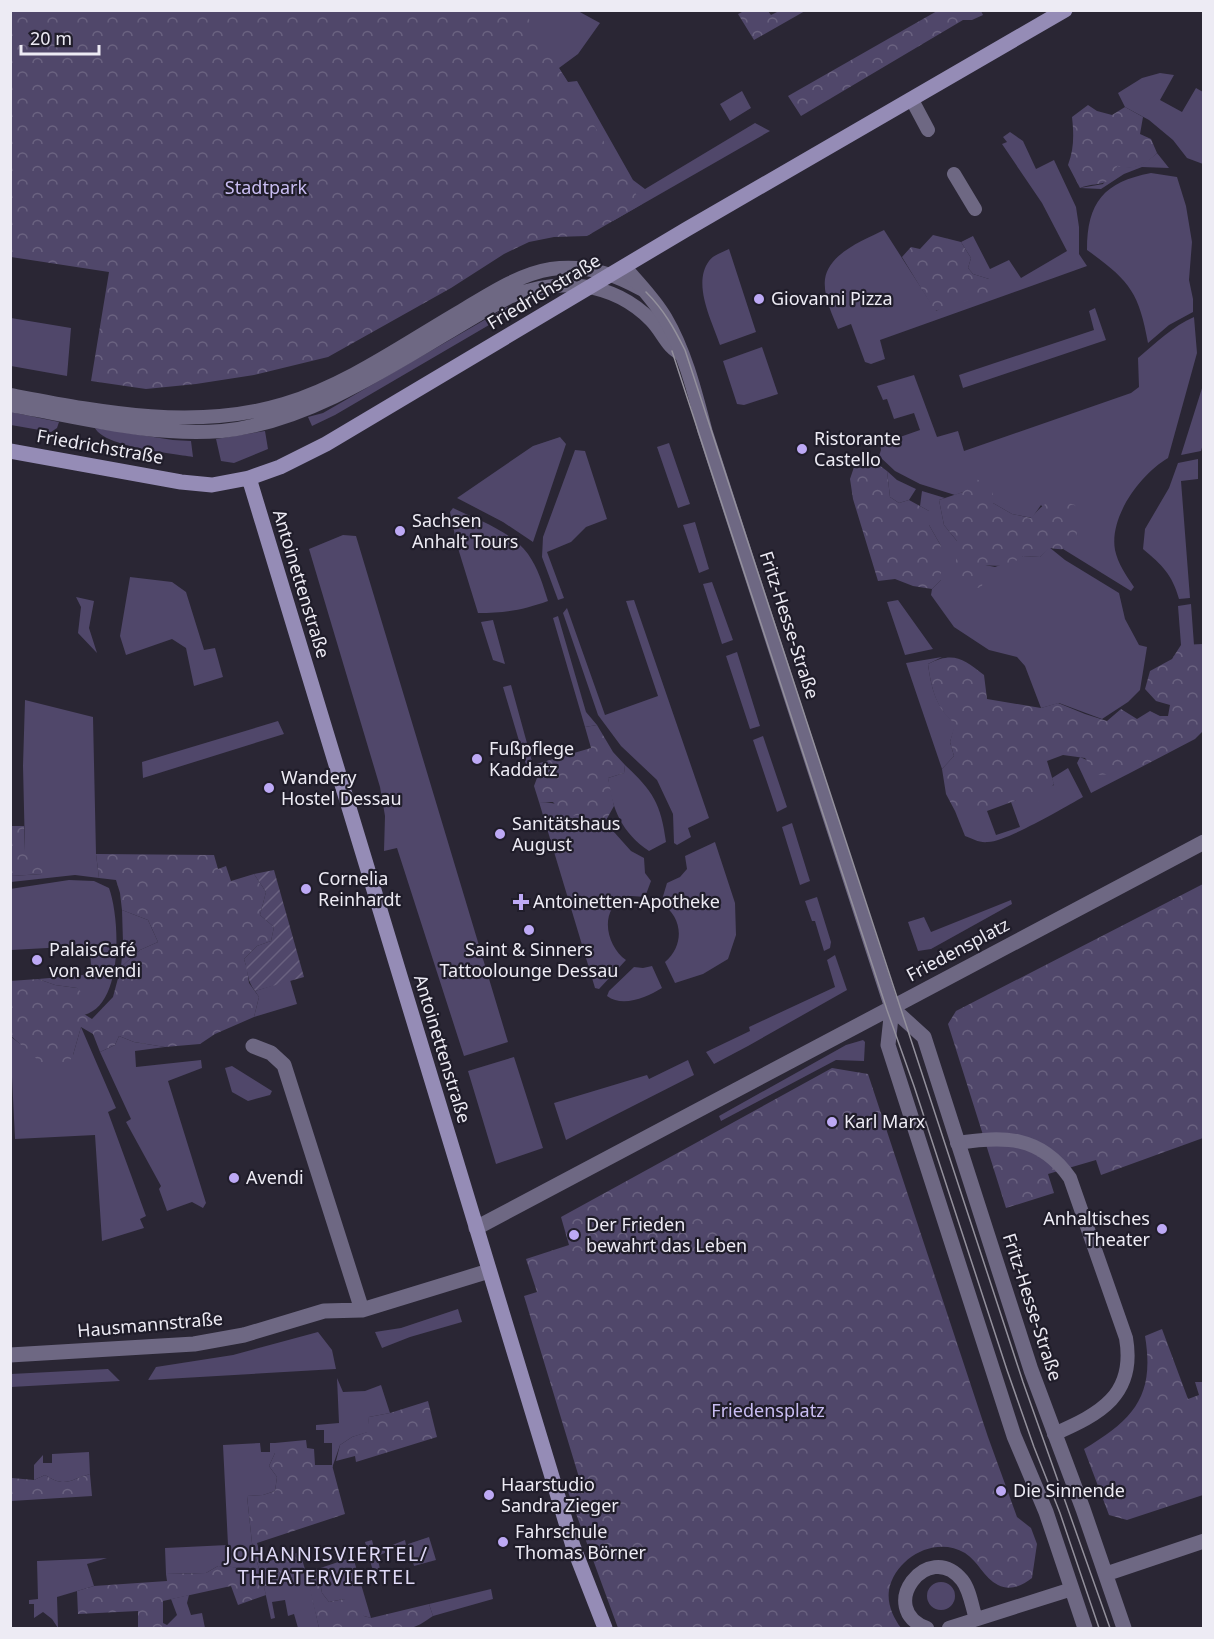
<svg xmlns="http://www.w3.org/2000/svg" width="1214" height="1639" font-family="'Noto Sans',sans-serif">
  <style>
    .grass { fill: #50476a }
    .forest { fill: url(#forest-crowns) }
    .garden { fill: url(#garden-furrows) }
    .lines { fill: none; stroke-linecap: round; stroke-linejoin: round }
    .lane { stroke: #6e6883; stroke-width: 14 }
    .street { stroke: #6e6883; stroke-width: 15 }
    .secondary { stroke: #958cb6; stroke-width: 15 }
    .tram { stroke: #93909c; stroke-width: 1.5 }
    .poi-dot { fill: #bda9f5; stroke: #201d2a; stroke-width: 2 }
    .labels { text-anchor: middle; stroke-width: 4.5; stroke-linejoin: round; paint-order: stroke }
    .park-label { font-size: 18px; fill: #c9bdf2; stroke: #201d2a }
    .street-label { font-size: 18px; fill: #edebf4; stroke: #201d2a }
    .poi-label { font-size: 18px; fill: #edebf4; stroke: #201d2a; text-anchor: start }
    .neighbourhood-label { font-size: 20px; letter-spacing: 1.5px; fill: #dfd9f6; stroke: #201d2a }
  </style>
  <defs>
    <pattern id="forest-crowns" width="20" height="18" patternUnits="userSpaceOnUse" patternTransform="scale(1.5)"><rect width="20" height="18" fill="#50476a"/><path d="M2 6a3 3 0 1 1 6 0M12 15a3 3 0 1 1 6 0" fill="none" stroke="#6a6280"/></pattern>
    <pattern id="garden-furrows" width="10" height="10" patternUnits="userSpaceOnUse" patternTransform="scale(1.5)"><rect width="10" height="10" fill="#50476a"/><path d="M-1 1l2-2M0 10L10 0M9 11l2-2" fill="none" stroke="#6a6280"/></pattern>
  </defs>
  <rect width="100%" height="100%" fill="#2a2634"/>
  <path class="grass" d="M510 10 578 11 600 23 578 54 559 68 568 82 577 81 633 180 645 189 755 123 770 131 613 221Z
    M1160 73 1174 75 1160 100 1182 112 1196 88 1203 92V164L1187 158 1173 140 1149 120 1125 107 1118 93 1142 78Z
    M742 91 751 108 730 121 720 104Z
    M1010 132 1023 141 1036 169 1054 160 1076 207 1079 227V254L1087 266 880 340 885 359 871 364 865 362 851 324 838 329C832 314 823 295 825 279 829 253 864 240 884 230L936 311 989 279 973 274 968 268 971 258 961 242 973 236 990 269 1009 260 1021 278 1067 251 1042 203 1002 144 1007 142 1003 137Z
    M1157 153 1169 168 1142 167 1124 174 1101 189 1080 188 1103 184 1117 165C1133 171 1145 164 1157 153Z
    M1151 173 1177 177 1186 206 1192 242 1189 280 1193 299V312L1169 325 1148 343C1139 292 1129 280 1087 250 1087 202 1104 182 1151 173Z
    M729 249 756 332 720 345C712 321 692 284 709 261 713 255 723 252 729 249Z
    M507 307H513V311L335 415 312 426 308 417 323 413Z
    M1095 308 1106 340 963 388 959 375 1094 330 1089 311Z
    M1194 317 1197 353 1168 458C1141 474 1109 516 1115 550 1118 564 1126 575 1134 587L1131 591 1063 549 1072 543 1041 505 1032 518 1012 514 993 503 963 492 955 495 920 484 895 471 879 456 881 450 880 444 920 430 914 413 894 419 887 399 883 400 877 386 914 375 937 437 958 431 964 451 1131 393 1139 387 1138 358C1156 343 1173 326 1194 317Z
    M11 318 71 328 67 376 11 366Z
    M762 347 778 394 744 405 737 404 723 361Z
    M1203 385V444L1201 451 1181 455Z
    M11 412 59 422 57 428 51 432 11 425Z
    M95 428 173 440 191 441 193 457C171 453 105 447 95 428Z
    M265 431 268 449 234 463 221 461 216 439Z
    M560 437 566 444 533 542 503 522 457 498 533 446Z
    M669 443 690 504 678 508 657 447Z
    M575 450 585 451 607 519 586 527 571 542 547 552 564 598 558 600 542 557 543 537Z
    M1198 459V479L1181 481 1190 598 1179 599C1172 574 1162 565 1143 549L1145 529 1169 488 1178 463Z
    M887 471 897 480 916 489 909 500 899 503 890 497Z
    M922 491 945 498 939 500 944 525 957 541V559L995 567 1023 556 1040 557 1049 547 1065 560 1119 593 1125 619 1139 645 1147 647 1140 690 1128 702 1102 719 1059 703 1041 708 1025 666 1017 657 989 650 954 627 931 595 932 589 941 580V546L929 525V511L920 506Z
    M453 508C478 520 511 531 528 554 538 568 543 585 548 601 523 610 505 613 478 613L457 545 450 512Z
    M695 522 709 569 699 573 683 525Z
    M343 535 356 536 508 1042 464 1056 397 848 384 851 385 816 380 787 309 549Z
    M130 577 172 582 186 592 204 650 215 648 223 677 194 686 186 648 172 639 126 655 120 636Z
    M712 582 733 640 722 644 703 584Z
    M76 597 94 601 89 628 97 653 78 633 81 607Z
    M634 600 709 818 688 828 691 837 677 845 674 843 673 814 657 780 621 746 598 715 563 613 567 608 605 715 658 696 626 601Z
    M898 600 933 649 905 655 887 602Z
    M1191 604 1194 645H1181L1178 606Z
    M558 616 586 712 597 725 585 727 553 618Z
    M493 620 505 664 493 660 481 622Z
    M737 652 760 726 750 729 726 656Z
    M942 657 928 664C931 686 936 710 956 723L950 742 954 756 942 769 906 663Z
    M511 685 533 765 543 762 539 776 530 778 503 687Z
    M25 700 93 717 96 854 99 878 75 875 11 882V876L42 874 25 851 23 766Z
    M278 721 284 734 143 778 142 762Z
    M763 736 787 807 777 812 753 740Z
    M1080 757 1117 773H1130L1091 793 1077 763Z
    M625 765C653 791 661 804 666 842L649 851C622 833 612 809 608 778L624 773Z
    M1068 768 1083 797C1063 808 1008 841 988 842 979 843 973 839 965 836L955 811H987L996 835 1020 827 1011 802 1054 785 1052 778Z
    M539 802C557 802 577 808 588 822H605L631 851 644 858 645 873 651 881 645 897C639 897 631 895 626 897 598 909 606 946 626 960L599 989 595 988Z
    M792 823 810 881 800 885 782 827Z
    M715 842 735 903 736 935 728 959 703 974 675 983 665 962C685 945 683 917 661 903L667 883 680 877 687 869 685 856Z
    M69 880 94 881 109 888C120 918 124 1005 84 1015L77 988 55 985 38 979 83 975 91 965 90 952 84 946 11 950 10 889Z
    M817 897 831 942 830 948 824 951 815 921H812L805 901Z
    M1011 900 1012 904 931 949 918 951 908 922 924 917 931 932Z
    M122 910 148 920 158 942 140 950 121 967 123 943Z
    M835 955 847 990 748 1046 714 1064 706 1052 750 1031 749 1027 835 987 827 960Z
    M652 966 662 988C647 997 623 1008 607 996L609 991 634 967 643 968Z
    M290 980 297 1004 254 1017 259 997 255 991Z
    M81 1027 116 1108 108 1112 146 1216 140 1219 144 1228 102 1241 95 1135 15 1139 10 1036 28 1050 73 1055Z
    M119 1036 134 1042 165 1047 135 1051 136 1067 201 1060 202 1068 168 1081 206 1203 203 1208 192 1202 167 1211 159 1189 161 1186 126 1122 131 1119 100 1052 115 1045Z
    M863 1040 865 1042 864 1061 836 1060 721 1121 719 1116 846 1045Z
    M514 1057 543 1148 496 1164 468 1071Z
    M688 1060 694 1075 566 1140 554 1103 647 1075 649 1079Z
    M232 1066 272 1091 270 1095 248 1101 232 1092 225 1068Z
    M458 1309 462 1322 410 1337 382 1348 375 1332 401 1328Z
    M318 1332 332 1350 336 1369 148 1380 156 1367 233 1355Z
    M108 1369 120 1381 11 1387V1374Z
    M337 1378 343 1392 365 1391 381 1385 390 1413 369 1417 368 1432 352 1437 340 1445 332 1468V1443H324V1430H316V1425L339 1423Z
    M260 1443 261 1452H270V1443H275V1453L269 1466 277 1477 275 1491 263 1495 247 1496 252 1543 259 1569 218 1566 206 1573 166 1574 165 1548 228 1545 223 1445Z
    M89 1452 90 1474C69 1480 66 1488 45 1475L34 1480V1465L43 1455V1463H52V1454Z
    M429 1537 436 1560 414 1566 408 1544Z
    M372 1540 375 1552 405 1540 406 1545 377 1556 381 1573 374 1575 365 1542Z
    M353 1557 371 1618 364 1616 344 1599 329 1602 322 1593 319 1577 307 1573 319 1628H298L294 1614 288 1616 285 1600 272 1602 275 1618 271 1619 264 1587Z
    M107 1558 87 1564 94 1586 57 1597 58 1628 52 1619 43 1612 34 1618V1604H29V1600L38 1599 37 1561Z
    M927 1596a14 14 0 1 1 28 0a14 14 0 1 1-28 0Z
    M491 1589 493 1599 433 1616 429 1604Z
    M189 1595 187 1603 191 1615 202 1613 205 1628H163V1623L167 1625 177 1615 171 1599Z"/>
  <path class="forest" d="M10 11H524L642 204 587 236 554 237 529 242 504 254 451 288 328 357 254 375 196 384 146 389 91 381 109 272 11 257Z
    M744 11H768L771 15 779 11H805L754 40 738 14Z
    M937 11H981L983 15 972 20H963L801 116 788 96Z
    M1088 105 1097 111 1112 115 1125 107 1143 117 1140 134 1151 139 1157 153C1145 165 1134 171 1117 166 1110 189 1098 181 1080 188L1068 165C1074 149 1074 135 1072 117Z
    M933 235 961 242 971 258 968 268 973 274 989 279 990 293 935 311 902 257 911 247 920 249Z
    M863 461 875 462 887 471 890 497 899 503 909 500 929 511V525L941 546V580L932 589 913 586 895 579 878 581 853 499 850 479 854 467Z
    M976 479 993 486V503L1012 514 1031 518C1047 499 1053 498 1075 505 1078 519 1082 545 1063 549 1060 550 1053 548 1049 548L1040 557 1023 556C1011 566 999 567 984 565L982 587 964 591 955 578 957 541 944 525 939 500 963 492Z
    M1203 644V731L1195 739 1130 773 1097 775 1085 758 1063 755 1047 761 1054 784 1036 804 1017 800 987 811H955L946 794 942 769 954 756 950 742 955 723C936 710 931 687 928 664 954 651 963 659 984 675L987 699 1041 708 1058 703 1085 714 1107 721 1121 709 1137 719 1150 711 1160 716H1168L1170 705 1156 701 1145 689 1150 671 1172 659 1181 645Z
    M597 725 613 752 625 765 624 773 608 778 614 806 605 822H588L581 814C568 819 561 812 553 802H539L534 786 543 762 591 748 585 727Z
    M11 826H24L25 851 41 852 44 864 42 874 11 876Z
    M96 854 214 855 218 869 226 866 231 881 254 874 266 892 260 915 274 927 271 941 257 946 244 959 247 969 249 983 259 997 254 1017 215 1034 200 1044 165 1047 134 1042 119 1036 115 1045 100 1052 93 1034 81 1027 73 1055 66 1067 48 1069 11 1036 10 981 38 979 55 985 77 988 89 999 84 1014 92 1019 113 997 121 967 140 950 158 942 148 920 122 910 120 893 116 880 99 878Z
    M1203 884V1138L1101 1175 1096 1160 1048 1174 1054 1193 1006 1208 948 1024 956 1011Z
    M832 1068 868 1074 988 1437 1017 1517 1031 1528 1037 1544 1032 1578C1022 1586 1010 1591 998 1585 984 1578 978 1561 965 1553 935 1535 895 1558 889 1590 887 1604 893 1617 901 1628H618L567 1489 581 1484 524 1296 537 1292 526 1259 569 1245 561 1217Z
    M1162 1329 1188 1399 1199 1395 1195 1382H1203V1495L1127 1520 1109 1515 1084 1449C1134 1419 1155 1396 1145 1336Z
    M428 1401 437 1437 356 1462 355 1456 336 1461 340 1445 352 1437 367 1432 369 1417 390 1413Z
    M306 1440 307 1448 314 1449 315 1465H332L345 1514 257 1543 263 1563 300 1552 306 1573 319 1577 322 1593 329 1602 344 1599 361 1603 364 1616 371 1618 429 1604 433 1616C427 1620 419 1626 411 1628 403 1630 395 1626 387 1628H319L306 1573 264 1587 266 1595 238 1605 231 1586 163 1601V1628H138V1611L78 1614 77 1591 94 1586 167 1581 166 1574 206 1573 218 1566 259 1569 252 1543 247 1496 263 1495 275 1491 277 1477 269 1466 275 1453V1443Z
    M90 1474 92 1496 11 1501V1479L12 1478 34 1480 45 1475C66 1488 69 1480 90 1474Z"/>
  <path class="garden" d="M274 870 304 977 255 991C247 981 248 971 244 959L257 946 271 941 274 927 260 915 266 892 254 874Z"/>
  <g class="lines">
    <path class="lane" d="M912 100 928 130
      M954 174 975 209
      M10 395C100 412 194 431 284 404 347 385 404 344 461 311 488 295 519 274 551 269 584 264 613 273 641 289
      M10 405C80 417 152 437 222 431 323 421 422 344 509 297 559 277 612 281 651 320 663 332 667 348 682 354
      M957 1143C1004 1136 1040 1135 1070 1178L1126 1338C1136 1395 1100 1414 1054 1434
      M927 1628C875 1609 928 1538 962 1580 970 1590 972 1607 976 1619
      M949 1628 1072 1589"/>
    <path class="street" d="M624 267C638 283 654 299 665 318 685 352 695 393 705 431L892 1008 888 1045 1014 1436 1046 1512 1085 1628
      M892 1008 924 1037 1031 1370 1083 1509 1124 1628
      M253 1046 271 1053 284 1065 362 1310
      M476 1228 1204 842
      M10 1355 194 1344 244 1335 324 1311 362 1310 489 1271
      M1106 1574 1204 1541"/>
    <path class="secondary" d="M10 451 181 482 212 485 249 478 280 467 326 444 687 229 1065 10
      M249 478 573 1546 605 1628"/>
    <path class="tram" d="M646 292C664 310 674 328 685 350L1023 1382 1110 1628
      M672 351 887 1010 914 1086 1007 1370 1034 1447 1060 1513 1099 1628"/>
  </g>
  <g class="poi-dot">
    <circle cx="759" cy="299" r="6"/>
    <circle cx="802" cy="449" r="6"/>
    <circle cx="400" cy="531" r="6"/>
    <circle cx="477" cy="759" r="6"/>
    <circle cx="269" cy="788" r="6"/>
    <circle cx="500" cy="834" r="6"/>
    <circle cx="306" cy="889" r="6"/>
    <path d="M518 893h6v6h6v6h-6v6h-6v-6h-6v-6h6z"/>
    <circle cx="529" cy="930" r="6"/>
    <circle cx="37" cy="960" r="6"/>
    <circle cx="832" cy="1122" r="6"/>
    <circle cx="234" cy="1178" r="6"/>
    <circle cx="1162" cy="1229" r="6"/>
    <circle cx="574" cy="1235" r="6"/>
    <circle cx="1001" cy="1491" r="6"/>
    <circle cx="489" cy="1495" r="6"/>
    <circle cx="503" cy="1542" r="6"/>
  </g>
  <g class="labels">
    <g class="park-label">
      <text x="266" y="194">Stadtpark</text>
      <text x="768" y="1417">Friedensplatz</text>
    </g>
    <g class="street-label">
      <text transform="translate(544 292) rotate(-31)" y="6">Friedrichstraße</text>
      <text transform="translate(100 447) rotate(10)" y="6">Friedrichstraße</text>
      <text transform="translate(301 584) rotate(73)" y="6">Antoinettenstraße</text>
      <text transform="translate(789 625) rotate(72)" y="6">Fritz-Hesse-Straße</text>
      <text transform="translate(958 950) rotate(-28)" y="6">Friedensplatz</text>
      <text transform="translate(442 1049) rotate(73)" y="6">Antoinettenstraße</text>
      <text transform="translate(1032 1307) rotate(72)" y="6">Fritz-Hesse-Straße</text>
      <text transform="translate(150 1325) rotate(-5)" y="6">Hausmannstraße</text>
    </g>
    <g class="poi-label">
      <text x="771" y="305">Giovanni Pizza</text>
      <text x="814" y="445">Ristorante<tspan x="814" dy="21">Castello</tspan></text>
      <text x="412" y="527">Sachsen<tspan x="412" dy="21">Anhalt Tours</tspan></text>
      <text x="489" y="755">Fußpflege<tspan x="489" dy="21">Kaddatz</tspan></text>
      <text x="281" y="784">Wandery<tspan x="281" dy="21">Hostel Dessau</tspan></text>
      <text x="512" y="830">Sanitätshaus<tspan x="512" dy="21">August</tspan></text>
      <text x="318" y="885">Cornelia<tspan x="318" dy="21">Reinhardt</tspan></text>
      <text x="533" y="908">Antoinetten-Apotheke</text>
      <text x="49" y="956">PalaisCafé<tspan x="49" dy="21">von avendi</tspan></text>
      <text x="529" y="956" text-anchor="middle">Saint &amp; Sinners<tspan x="529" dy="21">Tattoolounge Dessau</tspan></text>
      <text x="844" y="1128">Karl Marx</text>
      <text x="246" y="1184">Avendi</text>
      <text x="1150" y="1225" text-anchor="end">Anhaltisches<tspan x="1150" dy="21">Theater</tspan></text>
      <text x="586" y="1231">Der Frieden<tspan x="586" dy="21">bewahrt das Leben</tspan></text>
      <text x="501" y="1491">Haarstudio<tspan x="501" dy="21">Sandra Zieger</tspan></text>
      <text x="1013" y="1497">Die Sinnende</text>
      <text x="515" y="1538">Fahrschule<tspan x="515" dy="21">Thomas Börner</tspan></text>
    </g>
    <g class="neighbourhood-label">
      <text x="327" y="1561">JOHANNISVIERTEL/<tspan x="327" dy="23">THEATERVIERTEL</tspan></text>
    </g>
  </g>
  <rect width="1214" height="1639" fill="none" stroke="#edebf4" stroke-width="24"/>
  <path d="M21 45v9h78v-9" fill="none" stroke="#edebf4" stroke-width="3"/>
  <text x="30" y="45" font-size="18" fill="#edebf4" stroke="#201d2a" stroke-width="4.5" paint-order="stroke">20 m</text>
</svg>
